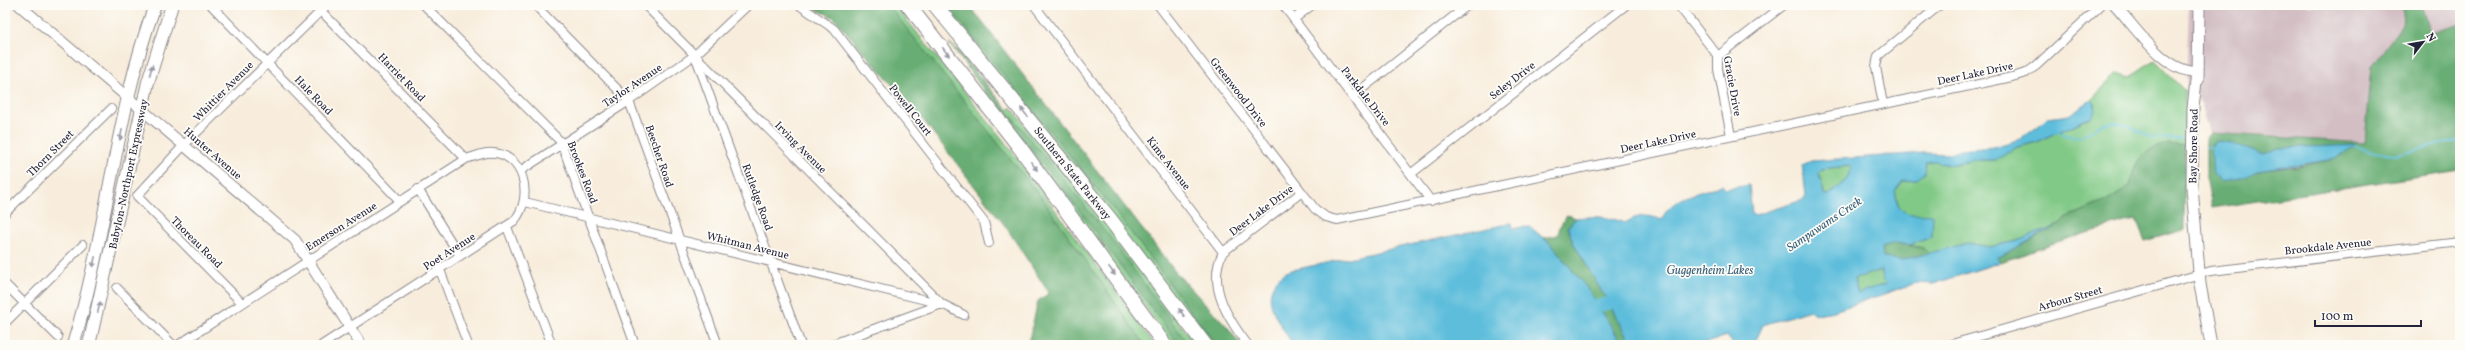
<svg xmlns="http://www.w3.org/2000/svg" width="2465" height="350" font-family="Vollkorn,serif">
  <style>
    .industrial { fill: #d2bec3 }
    .green { fill: #81c986; stroke: #527660 }
    .forest { fill: #68ad73; stroke: #456857; fill-rule: evenodd }
    .water { fill: #5dbddb; stroke: #40708b; fill-rule: evenodd }
    .lines { fill: none; stroke-linecap: round; stroke-linejoin: round }
    .stream { stroke: #5dbddb; stroke-width: 2 }
    .river { stroke: #5dbddb; stroke-width: 13 }
    .minor-casing { stroke: #8d888c; stroke-width: 10 }
    .tertiary-casing { stroke: #8d888c; stroke-width: 12 }
    .secondary-casing { stroke: #8d888c; stroke-width: 13 }
    .primary-casing { stroke: #8d888c; stroke-width: 14 }
    .motorway-casing { stroke: #8d888c; stroke-width: 16 }
    .minor { stroke: #fff; stroke-width: 8 }
    .tertiary { stroke: #fff; stroke-width: 10 }
    .secondary { stroke: #fff; stroke-width: 11 }
    .primary { stroke: #fff; stroke-width: 12 }
    .motorway { stroke: #fff; stroke-width: 14 }
    .oneway { fill: #9c9ca7 }
    .labels { text-anchor: middle; stroke-width: 3.5; stroke-linejoin: round; paint-order: stroke }
    .street-label { font-size: 11px; fill: #22223b; stroke: #fdfcf7 }
    .water-label { font-size: 12px; font-style: italic; fill: #3a607b; stroke: #fdfcf7 }
  </style>
  <rect width="100%" height="100%" fill="#fdfcf7"/>
  <filter id="ink" filterUnits="userSpaceOnUse"><feTurbulence type="fractalNoise" baseFrequency=".025" numOctaves="2"/><feDisplacementMap in="SourceGraphic" scale="8" xChannelSelector="R" yChannelSelector="G"/><feConvolveMatrix kernelMatrix="1 2 1 2 8 2 1 2 1" color-interpolation-filters="sRGB"/></filter>
  <filter id="wash" filterUnits="userSpaceOnUse"><feTurbulence type="fractalNoise" baseFrequency=".012" numOctaves="4" result="noise"/><feDisplacementMap in="SourceGraphic" scale="16" xChannelSelector="R" yChannelSelector="G"/><feGaussianBlur stdDeviation="0.9" result="paint"/><feColorMatrix in="noise" values="0 0 0 0 0 0 0 0 0 0 0 0 0 0 0 0 0 1.4 0 .05"/><feComposite in="paint" operator="in"/></filter>
  <g filter="url(#wash)">
    <rect width="100%" height="100%" fill="#f8eddc"/>
    <path class="industrial" d="M2189 5H2404L2402 25 2372 66 2365 143 2210 133 2201 103 2186 89Z
      M2422 5H2460V24L2431 34Z"/>
    <path class="green" d="M888 5H895L1008 146 1155 345H1145L1044 201Z
      M943 5H947L1114 210 1216 345H1212Z
      M949 43 957 49 1008 110 1011 107 1114 235 1196 345H1173Z
      M2154 60 2185 91V145L2168 143 2135 166 2129 187 2109 200 2072 215 2055 227 2017 241 1989 247 1968 243 1929 254 1923 248 1909 245 1932 237 1909 214 1899 208 1895 191 1903 181 1916 180 1926 161H1935L1949 165 1975 160H1996L2017 147 2037 142 2091 117 2094 103 2091 100 2117 73 2129 77Z
      M1849 166 1852 168 1847 179 1829 195 1824 194 1819 173 1822 169Z
      M1881 270 1885 284 1858 294 1854 279Z"/>
    <path class="forest" d="M807 5H888L1044 201 1145 345H1024L1029 340 1038 301 1049 293 1006 227 923 120 833 17Z
      M947 5H969L1177 274 1226 325 1241 345H1216L1114 210Z
      M2404 5H2422L2431 33 2460 24V170L2212 208 2206 177V138L2210 133 2365 143 2372 66 2402 25ZM2212 144 2250 151 2262 156 2279 149 2355 145 2335 159 2299 166 2257 171 2213 172Z
      M957 49 1109 236 1189 345H1179L1065 191 1000 112 957 53Z
      M2168 143 2185 145 2184 230 2145 241 2136 219 2090 232 2001 262 1997 258 2055 227 2072 215 2109 200 2129 187C2137 159 2140 152 2168 143Z
      M1567 215 1576 218 1568 227 1573 242 1633 345H1623L1586 287 1552 245 1544 238 1558 235 1560 226Z
      M1894 243 1923 248 1929 254 1902 260 1883 259 1881 247Z"/>
    <path class="water" d="M2091 100 2094 103 2095 111 2091 117 2037 142 2017 147 1996 160H1975L1949 165 1935 161 1926 162 1925 173 1916 180 1903 181 1895 191 1899 208 1909 214 1933 215 1932 237 1909 245 1894 243 1882 247 1883 258 1902 260 1968 243 1989 247 2017 241 2055 227 1997 258 2001 262 1933 284 1916 283 1834 311 1816 314 1810 310 1763 325 1754 345H1734L1727 336 1700 345H1633L1573 242 1568 227 1576 218C1594 216 1608 216 1625 223 1637 215 1649 214 1662 220 1669 197 1700 193 1722 185L1725 189 1749 185 1752 214 1755 215 1803 200 1806 195 1802 165 1811 161 1924 153 1951 154 1958 150 1994 147 2020 139 2048 118 2069 115ZM1849 166 1852 168 1847 179 1829 195 1824 194 1819 173 1822 169ZM1881 270 1885 284 1858 293 1854 279Z
      M2217 141 2233 143 2262 155 2279 148 2356 145 2335 159 2257 171 2240 179 2222 182 2213 172 2211 148Z
      M1512 223 1513 228 1530 227 1552 245 1586 287 1623 345H1293C1278 320 1253 292 1288 271Z"/>
    <g class="lines">
      <path class="stream" d="M2055 131 2072 137 2081 136 2102 124 2115 123 2130 126 2152 138 2180 139
        M2354 146 2375 152 2397 154 2446 142H2460
        M2207 147 2213 149"/>
      <path class="river" d="M1579 311 1624 299"/>
    </g>
  </g>
  <g filter="url(#ink)">
    <g class="lines">
      <g class="minor-casing">
        <path id="minor" d="M211 5 400 201
          M424 5 561 142 635 345
          M535 5 629 101 718 345
          M645 5 942 304 830 345
          M799 5 834 29 984 222 989 243
          M1034 5 1223 252C1206 285 1228 319 1248 345
          M1158 5 1315 209 1326 217 1337 220 2012 77 2026 73 2036 66 2101 5
          M1283 5 1431 201
          M1678 5 1718 56V69L1731 136
          M321 11 466 159
          M1294 19 1312 5
          M1718 56 1784 5
          M696 58 801 345
          M1353 96 1468 5
          M1883 104 1876 67 1878 56 1940 5
          M520 171 629 101 695 55 748 5
          M1412 173 1626 5
          M418 189 460 256
          M525 202 942 304 964 315
          M5 213 111 109
          M507 227 552 345
          M1223 252 1302 192
          M440 270 468 345
          M5 284 58 337
          M117 288 173 345
          M242 303 137 196 185 144 327 5
          M5 323 83 245
          M178 345 466 159C473 157 480 154 487 153 524 150 535 197 514 221L322 345
          M1948 345 2211 271 2460 242"/>
      </g>
      <g class="tertiary-casing">
        <path id="tertiary" d="M19 5 295 240 361 345
          M2115 5C2136 28 2164 72 2197 72"/>
      </g>
      <g class="secondary-casing">
        <path id="secondary" d="M2197 72 2193 108 2192 187 2200 284 2211 345
          M2198 80 2199 5"/>
      </g>
      <g class="primary-casing">
        <path id="primary" d="M73 345C107 234 115 114 155 5
          M89 345 148 82 172 5"/>
      </g>
      <g class="motorway-casing">
        <path id="motorway" d="M908 5 1018 145 1165 345
          M935 5 1110 219 1205 345"/>
      </g>
      <use href="#minor" class="minor"/>
      <use href="#tertiary" class="tertiary"/>
      <use href="#secondary" class="secondary"/>
      <use href="#primary" class="primary"/>
      <use href="#motorway" class="motorway"/>
    </g>
    <defs><path id="oneway-solid" d="M-6-.8H1V-3.2L6.5 0L1 3.2V.8H-6Z"/></defs>
    <g class="oneway">
      <use href="#oneway-solid" transform="translate(946 52) rotate(52)"/>
      <use href="#oneway-solid" transform="translate(151 70) rotate(-75)"/>
      <use href="#oneway-solid" transform="translate(1024 112) rotate(-129)"/>
      <use href="#oneway-solid" transform="translate(121 135) rotate(102)"/>
      <use href="#oneway-solid" transform="translate(1034 166) rotate(53)"/>
      <use href="#oneway-solid" transform="translate(94 262) rotate(102)"/>
      <use href="#oneway-solid" transform="translate(1112 271) rotate(54)"/>
      <use href="#oneway-solid" transform="translate(99 307) rotate(-77)"/>
      <use href="#oneway-solid" transform="translate(1182 313) rotate(-126)"/>
    </g>
  </g>
  <g class="labels">
    <g class="street-label">
      <text transform="translate(1975 73) rotate(-12)" y="4">Deer Lake Drive</text>
      <text transform="translate(402 77) rotate(46)" y="4">Harriet Road</text>
      <text transform="translate(1512 80) rotate(-38)" y="4">Seley Drive</text>
      <text transform="translate(632 85) rotate(-34)" y="4">Taylor Avenue</text>
      <text transform="translate(1733 86) rotate(80)" y="4">Gracie Drive</text>
      <text transform="translate(223 91) rotate(-45)" y="4">Whittier Avenue</text>
      <text transform="translate(1239 92) rotate(52)" y="4">Greenwood Drive</text>
      <text transform="translate(314 95) rotate(46)" y="4">Hale Road</text>
      <text transform="translate(1366 96) rotate(52)" y="4">Parkdale Drive</text>
      <text transform="translate(911 110) rotate(52)" y="4">Powell Court</text>
      <text transform="translate(1658 141) rotate(-12)" y="4">Deer Lake Drive</text>
      <text transform="translate(2193 146) rotate(-89)" y="4">Bay Shore Road</text>
      <text transform="translate(801 147) rotate(45)" y="4">Irving Avenue</text>
      <text transform="translate(50 153) rotate(-45)" y="4">Thorn Street</text>
      <text transform="translate(213 153) rotate(41)" y="4">Hunter Avenue</text>
      <text transform="translate(660 156) rotate(71)" y="4">Beecher Road</text>
      <text transform="translate(1169 163) rotate(52)" y="4">Kime Avenue</text>
      <text transform="translate(583 172) rotate(69)" y="4">Brookes Road</text>
      <text transform="translate(1073 173) rotate(51)" y="4">Southern State Parkway</text>
      <text transform="translate(128 174) rotate(-78)" y="4">Babylon-Northport Expressway</text>
      <text transform="translate(758 197) rotate(70)" y="4">Rutledge Road</text>
      <text transform="translate(1261 210) rotate(-37)" y="4">Deer Lake Drive</text>
      <text transform="translate(341 226) rotate(-32)" y="4">Emerson Avenue</text>
      <text transform="translate(197 242) rotate(45)" y="4">Thoreau Road</text>
      <text transform="translate(748 245) rotate(14)" y="4">Whitman Avenue</text>
      <text transform="translate(2328 246) rotate(-6)" y="4">Brookdale Avenue</text>
      <text transform="translate(449 251) rotate(-33)" y="4">Poet Avenue</text>
      <text transform="translate(2070 298) rotate(-16)" y="4">Arbour Street</text>
    </g>
    <g class="water-label">
      <text transform="translate(1824 224) rotate(-34)" y="4">Sampawams Creek</text>
      <text x="1710" y="274">Guggenheim Lakes</text>
    </g>
  </g>
  <rect width="2465" height="350" fill="none" stroke="#fdfcf7" stroke-width="20"/>
  <g transform="translate(2423 42) rotate(59)" stroke="#fdfcf7" stroke-width="3" paint-order="stroke">
  <path d="M0-3L7 15L0 10L-7 15Z" fill="#22223b"/>
  <text y="-6" font-size="11" font-weight="bold" text-anchor="middle" fill="#22223b">N</text>
  </g>
  <path d="M2315 320v6h106v-6" fill="none" stroke="#22223b" stroke-width="2"/>
  <text x="2321" y="320" font-size="12" fill="#22223b" stroke="#fdfcf7" stroke-width="3" paint-order="stroke">100 m</text>
</svg>
